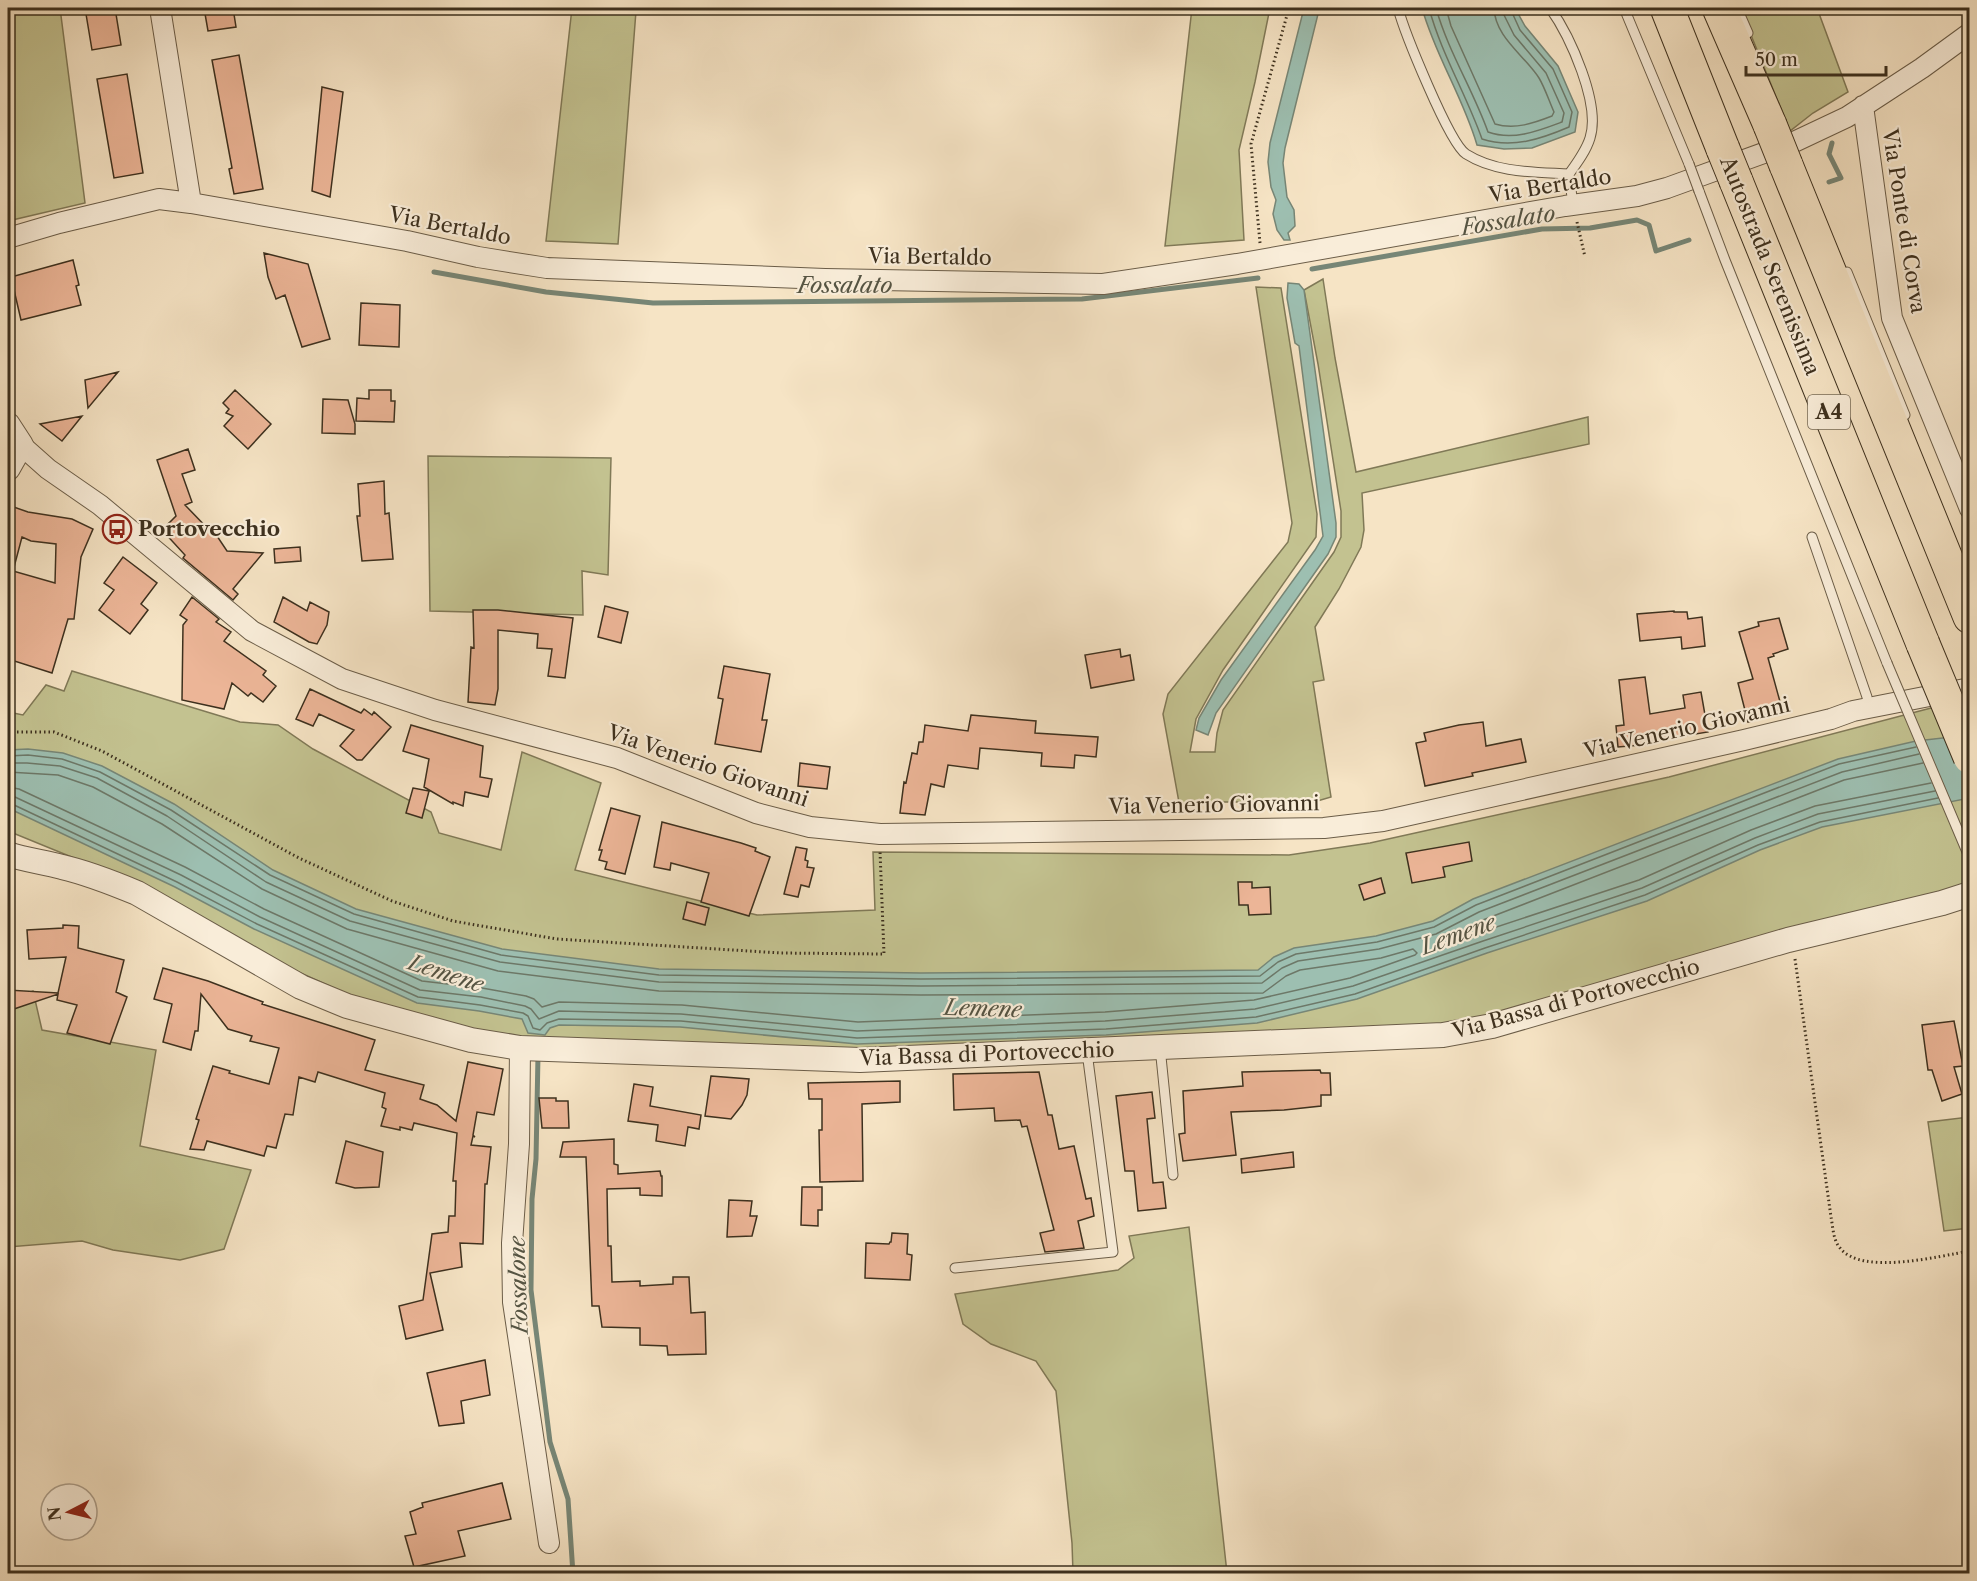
<svg xmlns="http://www.w3.org/2000/svg" width="1977" height="1581" font-family="'Libre Caslon Text',serif">
  <style>
    .green { fill: #c3c290; stroke: #807957; stroke-width: 1.5 }
    .water { fill: #9dbfb1; stroke: #778676; stroke-width: 1.5 }
    .lines { fill: none; stroke-linecap: round; stroke-linejoin: round }
    .shore { stroke: #6d7868; stroke-width: 1.5 }
    .stream { stroke: #778676; stroke-width: 5 }
    .building { fill: #ecb597; stroke: #3d301e; stroke-width: 1.5; fill-rule: evenodd }
    .service-casing { stroke: #6b5d48; stroke-width: 11 }
    .minor-casing { stroke: #6b5d48; stroke-width: 22 }
    .tertiary-casing { stroke: #6b5d48; stroke-width: 26 }
    .motorway-casing { stroke: #3d301e; stroke-width: 35 }
    .path { stroke: #3d301e; stroke-width: 3; stroke-dasharray: 1.5 3; stroke-linecap: butt }
    .service { stroke: #f9edd9; stroke-width: 9 }
    .minor { stroke: #f9edd9; stroke-width: 20 }
    .tertiary { stroke: #f9edd9; stroke-width: 24 }
    .motorway { stroke: #f6e4c5; stroke-width: 33 }
    .service-bridge-casing { stroke: #6b5d48; stroke-width: 11; stroke-linecap: butt }
    .motorway-bridge-casing { stroke: #3d301e; stroke-width: 35; stroke-linecap: butt }
    .service-bridge { stroke: #f9edd9; stroke-width: 9 }
    .motorway-bridge { stroke: #f6e4c5; stroke-width: 33 }
    .labels { text-anchor: middle; stroke-width: 4.5; stroke-linejoin: round; paint-order: stroke }
    .shield { fill: #f9edd9; stroke: #756956; stroke-width: 1.5 }
    .shield-label { font-size: 20px; font-weight: bold; fill: #3d301e }
    .street-label { font-size: 21px; fill: #3d301e; stroke: #f9edd9 }
    .poi-label { font-size: 21px; font-weight: bold; fill: #3d301e; stroke: #f9edd9; text-anchor: start }
    .water-label { font-size: 22px; font-style: italic; fill: #555443; stroke: #f9edd9 }
  </style>
  <rect width="100%" height="100%" fill="#f6e4c5"/>
  <filter id="stains"><feTurbulence type="fractalNoise" baseFrequency=".00333" numOctaves="4"/><feColorMatrix values="0 0 0 0 .2 0 0 0 0 .09 0 0 0 0 .02 0 0 0 .5 -.17"/></filter>
  <radialGradient id="worn" r=".72"><stop offset=".6" stop-color="#630" stop-opacity="0"/><stop offset="1" stop-color="#630" stop-opacity=".3"/></radialGradient>
  <path class="green" d="M8 8H60L85 203 8 221Z
    M572 8 636 11 618 244 546 241Z
    M1192 8H1270L1255 82 1239 150 1244 240 1165 246Z
    M1740 8H1817L1848 92 1813 113 1790 131Z
    M1323 279 1335 358 1356 472 1588 417 1589 444 1362 493 1364 530 1361 547 1339 589 1315 627 1324 680 1313 682 1331 797 1314 802H1215L1180 808 1163 714 1168 694 1288 542 1292 523 1256 287 1281 288 1317 514 1316 537 1223 670 1196 719 1190 752H1215L1217 733 1223 710 1334 552 1341 537V511L1318 364 1304 290Z
    M428 456 611 458 608 575 582 571 583 615 430 611Z
    M72 671 240 722 278 725 313 749 431 812 439 833 501 850 522 752 601 783 575 870 757 915 875 910 873 852 1289 855 1370 843 1669 777 1931 708 1969 701V884L1487 1021 980 1052 528 1040 455 1030 356 998 248 949 140 885 8 831V712L23 715 46 685 64 691Z
    M33 991 42 1030 156 1050 140 1146 251 1170 224 1249 180 1260 113 1250 82 1241 8 1247V1001Z
    M1969 1117V1228L1944 1231 1928 1122Z
    M1189 1227 1227 1573H1073L1072 1543 1056 1391 1036 1361 991 1344 963 1324 955 1294 1118 1270 1134 1258 1129 1236Z"/>
  <path class="water" d="M1304 8H1322L1318 14 1285 148 1283 163 1287 197 1294 210 1295 226 1288 233 1290 240H1284L1277 230 1273 214 1276 200 1271 187 1268 162 1270 143Z
    M1422 8H1515L1525 26 1558 66 1578 112 1575 132 1532 148 1504 149 1477 145C1463 97 1435 55 1422 8Z
    M1288 283 1299 284 1304 290 1336 523V537L1328 554 1216 713 1208 735 1196 730 1199 718 1221 680 1315 550 1323 536 1299 346 1295 343 1287 298Z
    M1969 735 1970 798 1822 827 1760 850 1647 901 1487 953 1357 999 1257 1023 1106 1035 857 1044 680 1027 559 1025 550 1028 545 1035 528 1033 522 1019 479 1011 417 1003 254 929 175 887 8 808V750L28 749 63 753 102 766 174 804 273 870 356 909 502 949 659 969 921 973 1258 970 1274 957 1294 948 1376 936 1433 921 1473 899 1838 759 1916 741Z"/>
  <g class="lines">
    <path class="shore" d="M1429 8C1441 53 1466 94 1482 139 1512 149 1541 139 1569 127L1572 112 1553 69 1520 30 1510 8
      M1436 8C1448 51 1473 90 1488 132 1513 141 1538 131 1562 122L1564 113 1546 73 1514 35 1504 15 1503 8
      M1446 8 1451 26 1495 124C1515 130 1534 123 1552 116L1554 112C1549 101 1545 88 1539 78 1524 55 1495 37 1494 8
      M8 756 28 755 62 759 100 772 171 810 270 875 354 914 501 955 659 975 921 979 1260 976 1278 962 1296 954 1377 942 1434 927 1476 905 1839 764 1916 747
      M8 763H27L60 766 97 778 167 816 266 882 350 921 500 962 659 982 921 986 1262 983 1282 968 1298 961 1379 949 1436 934 1479 912 1842 772 1919 754
      M1923 763 1844 780 1483 920 1455 935 1454 938 1457 940 1639 880 1751 830 1815 806 1931 783
      M8 772 58 775 93 787 162 824 262 889 347 929 498 971 659 991 921 995 1263 993 1286 976 1300 970 1381 958 1413 949 1417 953 1415 955 1350 978 1254 1000 1105 1012 858 1022 682 1005 559 1002 542 1007 534 999 526 996 482 988 422 981 264 909 185 867 19 789 8 787
      M8 796 15 797 181 875 260 917 420 990 481 997 525 1006 531 1009 539 1019 559 1011 681 1014 857 1031 1105 1021 1255 1009 1353 986 1483 941 1642 888 1755 838 1818 814 1935 791
      M8 803 12 804 177 882 257 924 418 997 480 1005 523 1013 528 1016 533 1028 540 1030 547 1023 559 1019 681 1021 857 1038 1106 1029 1256 1017 1355 994 1485 948 1645 895 1758 845 1820 822 1938 798"/>
    <path class="stream" d="M1829 182 1841 178 1829 154 1832 143
      M1312 269 1542 229 1590 228 1637 220 1649 225 1656 251 1689 240
      M434 272 546 292 653 303 1082 299 1258 278
      M538 1055 536 1159 532 1199 531 1290 550 1442 568 1499 573 1574"/>
  </g>
  <path class="building" d="M85 8H115L121 45 92 50Z
    M204 8H233L236 27 208 31Z
    M239 55 263 189 234 194 229 169 232 168 212 60Z
    M127 74 143 173 114 178 97 79Z
    M322 87 343 92 330 197 312 191Z
    M264 253 308 264 330 339 302 347 285 295 276 299 268 277Z
    M73 260 79 285 76 286 81 305 21 320 11 277Z
    M361 303 400 305 399 347 359 345Z
    M118 372 88 408 85 380Z
    M235 390 271 424 248 449 224 426 233 416 226 413 229 409 223 403Z
    M369 390H391V401H395L394 422 356 421 357 398 369 399Z
    M323 399 348 400 355 424V434L322 433Z
    M82 416 62 441 40 424Z
    M188 449 195 470 182 474 192 502 185 505 213 534 215 533 227 551 263 553 233 589 238 594 233 600 183 558 185 555 162 530 176 516 157 460Z
    M384 481 385 514 389 513 393 559 362 561 357 516H360L358 484Z
    M8 505 28 512 72 519 93 529 81 557 74 619H68L52 673 8 659ZM22 537 31 541 56 544 55 583 13 571Z
    M300 547 301 561 275 563 274 549Z
    M123 557 157 583 141 604 148 610 130 634 99 610 114 590 104 583Z
    M192 597 219 619 216 622 231 632 224 641 266 671 263 675 276 686 263 702 251 693 248 696 232 683 224 709 182 700 183 625 187 620 180 615Z
    M283 597 307 611 310 602 329 612 327 625 317 644 309 642 274 622Z
    M605 606 628 612 621 643 598 637Z
    M473 610H498L573 618 565 678 548 676 552 649 537 648 538 634 498 630V689L495 705 468 702 471 647 474 648Z
    M1674 611V612H1687L1688 619 1702 617 1705 646 1682 649 1681 637 1640 641 1637 614Z
    M1779 618 1788 649 1773 654 1774 656 1768 658 1782 709 1765 715 1766 717 1748 722 1738 683 1753 679 1739 632 1759 626 1758 622Z
    M1120 649 1121 657 1130 655 1134 680 1091 688 1085 655Z
    M724 666 770 674 762 720H767L761 752 715 744 723 699 718 698Z
    M1645 677 1650 714 1685 708 1683 695 1701 692 1708 732 1653 741V744L1618 747 1616 726 1624 725 1619 680Z
    M310 689 361 713 364 709 372 715 374 712 391 727 362 760H357L340 746 354 730 319 714 313 726 296 719Z
    M971 715 1036 721 1035 733 1098 737 1096 757 1075 755 1074 768 1041 766 1042 753 980 748 978 769 948 765 944 787 931 784 925 815 900 813 904 782 906 783 912 753 917 754 919 742H923L925 725 968 731Z
    M1483 722 1486 746 1521 739 1526 762 1472 773 1473 776 1425 786 1416 743 1426 741 1424 733 1459 725Z
    M411 725 483 746 480 777 492 779 488 797 465 792 463 806 453 802V804L424 787 429 759 403 751Z
    M800 763 830 767 827 789 798 786Z
    M413 788 429 791 422 818 406 813Z
    M611 808 640 816 625 874 605 869 607 862 599 860 602 850H599Z
    M662 822 741 843 756 848 755 851 770 857 749 916 701 902 709 873 671 863 670 870 654 867Z
    M1469 842 1472 861 1443 867 1445 877 1412 883 1406 853Z
    M796 847 807 849 805 860 808 861 807 867 814 868 809 887 801 885 798 897 784 894Z
    M1381 878 1385 893 1364 900 1359 885Z
    M1238 882H1252V888L1270 887 1271 914 1249 915 1248 905H1239Z
    M687 902 709 908 705 925 683 919Z
    M63 925 79 926 78 948 124 960 116 992 127 997 110 1044 67 1033 77 1005 57 1000 58 994 14 1009 8 990 58 993 66 957 29 959 27 930 63 928Z
    M163 968 208 981 263 1002 262 1004 375 1040 365 1070 424 1085 420 1099 437 1105 456 1121 468 1062 503 1069 494 1115 477 1112 473 1135 475 1137 473 1136 471 1145 491 1147 487 1184H485L483 1244 460 1243 462 1267 430 1273 443 1330 406 1339 399 1306 423 1300 432 1234 448 1232 449 1216H455L456 1181H453L457 1133 414 1123 412 1130 400 1127V1130L381 1126 386 1109 382 1107 385 1093 318 1072 315 1082 299 1077 293 1115 285 1114 276 1148 267 1146 264 1156 207 1141 204 1150 190 1149 199 1120 196 1119 213 1066 230 1071 229 1073 269 1084 279 1048 250 1041 252 1036 228 1029 201 994 198 1031H195L191 1050 163 1042 172 1004 154 999Z
    M1954 1021 1963 1066 1954 1067 1962 1094 1942 1101 1932 1070H1928L1922 1025Z
    M1320 1070 1321 1073H1330L1331 1095H1321V1106L1284 1110 1231 1112 1236 1155 1183 1161 1179 1134 1185 1133 1183 1091 1243 1086 1242 1072Z
    M1039 1072 1048 1115H1052L1059 1149 1074 1146 1086 1199 1091 1198 1094 1216 1078 1221 1084 1248 1045 1252 1040 1233 1054 1230 1027 1126 1022 1127 1020 1120 995 1121 994 1108 954 1110 953 1074Z
    M711 1076 749 1079 747 1095 742 1105 731 1119 705 1116Z
    M900 1081V1102L862 1104 863 1181 820 1182 819 1130H822V1099H809L808 1083Z
    M634 1084 653 1087 650 1106 701 1115 699 1129 688 1127 685 1146 656 1141 658 1125 628 1121Z
    M1152 1092 1155 1118 1147 1119 1153 1183 1163 1182 1166 1208 1138 1211 1134 1171H1125L1116 1096Z
    M539 1098H556V1101H568L569 1128H542Z
    M614 1139V1164L618 1165V1174L660 1171 661 1176H662V1196L640 1195V1188L607 1189 608 1246H611L612 1282 640 1281V1286L673 1284V1277H689L691 1313 705 1312 706 1354 668 1355 667 1346 640 1345V1328L602 1327 599 1306H592L586 1157H560L563 1142Z
    M346 1141 383 1152 379 1187 355 1188 336 1183Z
    M1293 1152 1294 1167 1242 1173 1241 1159Z
    M802 1187H822V1210H818V1226L801 1225Z
    M729 1200 752 1201 750 1216H757L752 1236 727 1237Z
    M892 1233 908 1234 907 1254 912 1255 910 1280 865 1278 866 1243 889 1244 890 1242H891Z
    M485 1360 490 1395 461 1401 464 1423 439 1426 427 1373Z
    M502 1483 511 1519 458 1531 465 1556 414 1567 405 1536 416 1534 410 1512 423 1507 422 1503Z"/>
  <g class="lines">
    <g class="service-casing">
      <path id="service" d="M1398 8C1404 31 1449 143 1466 154 1496 173 1534 172 1569 174
        M1550 8C1570 36 1601 104 1590 138 1586 151 1577 163 1569 174L1573 205
        M1624 8 1689 164
        M1737 8 1748 33
        M1699 191 1725 260 1887 663
        M1847 272 1905 415
        M1812 537 1867 697 1869 708
        M1160 1047 1173 1175
        M955 1268 1113 1252 1087 1052"/>
    </g>
    <g class="minor-casing">
      <path id="minor" d="M160 8 191 203
        M1863 106 1892 318 1970 509
        M8 238 59 223 159 199 191 203 407 241 478 257 547 268 825 279 1103 284 1237 264 1565 206 1637 196 1667 188 1794 142 1847 117 1922 68 1970 33
        M21 445 48 469 100 505 252 631 342 679 435 710 617 758 756 813 810 827 880 834 1324 828 1383 821 1744 740 1831 719 1853 711 1970 688
        M520 1048 519 1144 512 1243 513 1302 549 1543"/>
    </g>
    <g class="tertiary-casing">
      <path id="tertiary" d="M8 425 21 445 8 468
        M8 854C25 860 44 862 62 867 88 873 113 883 137 893L301 987 347 1006 471 1040 520 1048 860 1060 1443 1035 1492 1026 1788 940 1942 903 1970 894"/>
    </g>
    <g class="motorway-casing">
      <path id="motorway" d="M1667 8 1723 149
        M1719 8 1770 125
        M1786 165 1970 617
        M1736 181 1923 644"/>
    </g>
    <path class="path" d="M1577 222 1585 257
      M1260 243 1251 144 1289 8
      M8 732H54L102 751 299 858 392 901 453 921 557 939 781 953 884 954 880 851
      M1795 959 1831 1217C1833 1227 1833 1240 1840 1248 1862 1276 1939 1256 1970 1251"/>
    <use href="#service" class="service"/>
    <use href="#minor" class="minor"/>
    <use href="#tertiary" class="tertiary"/>
    <use href="#motorway" class="motorway"/>
    <g class="service-bridge-casing">
      <path id="service-bridge" d="M1689 164 1699 191
        M1887 663 1970 859"/>
    </g>
    <g class="motorway-bridge-casing">
      <path id="motorway-bridge" d="M1770 125 1786 165
        M1723 149 1736 181
        M1923 644 1970 757"/>
    </g>
    <use href="#service-bridge" class="service-bridge"/>
    <use href="#motorway-bridge" class="motorway-bridge"/>
  </g>
  <defs>
    <g id="bus-ring" transform="scale(1.5)"><circle r="9.5" fill="#f9edd9" stroke="#8f2418" stroke-width="1.5"/><path d="M-5-6H5V4H4V6H2V4H-2V6H-4V4H-5ZM-3.5-4V0h7V-4ZM-3.5 1.2v1.5H-2V1.2ZM2 1.2v1.5H3.5V1.2Z" fill="#8f2418"/></g>
  </defs>
  <g fill-rule="evenodd">
    <use href="#bus-ring" x="117" y="529"/>
  </g>
  <g class="labels">
    <rect class="shield" x="1808" y="395" width="42" height="34" rx="4.5"/>
    <g class="shield-label">
      <text x="1829" y="419">A4</text>
    </g>
    <g class="street-label">
      <text transform="translate(1550 186) rotate(-9)" y="7">Via Bertaldo</text>
      <text transform="translate(1904 221) rotate(81)" y="7">Via Ponte di Corva</text>
      <text transform="translate(450 226) rotate(11)" y="7">Via Bertaldo</text>
      <text transform="translate(930 257) rotate(1)" y="7">Via Bertaldo</text>
      <text transform="translate(1770 266) rotate(68)" y="7">Autostrada Serenissima</text>
      <text transform="translate(1687 728) rotate(-13)" y="7">Via Venerio Giovanni</text>
      <text transform="translate(708 766) rotate(19)" y="7">Via Venerio Giovanni</text>
      <text transform="translate(1214 805) rotate(-1)" y="7">Via Venerio Giovanni</text>
      <text transform="translate(1576 999) rotate(-15)" y="7">Via Bassa di Portovecchio</text>
      <text transform="translate(987 1054) rotate(-2)" y="7">Via Bassa di Portovecchio</text>
    </g>
    <g class="poi-label">
      <text x="138" y="536">Portovecchio</text>
    </g>
    <g class="water-label">
      <text transform="translate(1508 220) rotate(-9)" y="8">Fossalato</text>
      <text x="845" y="293">Fossalato</text>
      <text transform="translate(1458 934) rotate(-20)" y="8">Lemene</text>
      <text transform="translate(446 973) rotate(18)" y="8">Lemene</text>
      <text transform="translate(983 1008) rotate(2)" y="8">Lemene</text>
      <text transform="translate(518 1285) rotate(-92)" y="8">Fossalone</text>
    </g>
  </g>
  <rect width="1977" height="1581" fill="none" stroke="#f6e4c5" stroke-width="30"/>
  <rect x="9" y="9" width="1959" height="1563" fill="none" stroke="#3d301e" stroke-width="3"/>
  <rect x="15" y="15" width="1947" height="1551" fill="none" stroke="#3d301e" stroke-width="1.5"/>
  <g transform="translate(69 1512) rotate(263)"><circle r="28" fill="#f9edd9" stroke="#aea18e" stroke-width="1.5"/>
  <path d="M0-4.5L10 22L0 15L-10 22Z" fill="#8f2418"/>
  <text y="-9" font-size="16" font-weight="bold" text-anchor="middle" fill="#3d301e">N</text>
  </g>
  <path d="M1746 66v9h140v-9" fill="none" stroke="#3d301e" stroke-width="3"/>
  <text x="1755" y="66" font-size="18" fill="#3d301e" stroke="#f9edd9" stroke-width="4.5" paint-order="stroke">50 m</text>
  <rect width="100%" height="100%" filter="url(#stains)"/>
  <rect width="100%" height="100%" fill="url(#worn)"/>
</svg>
